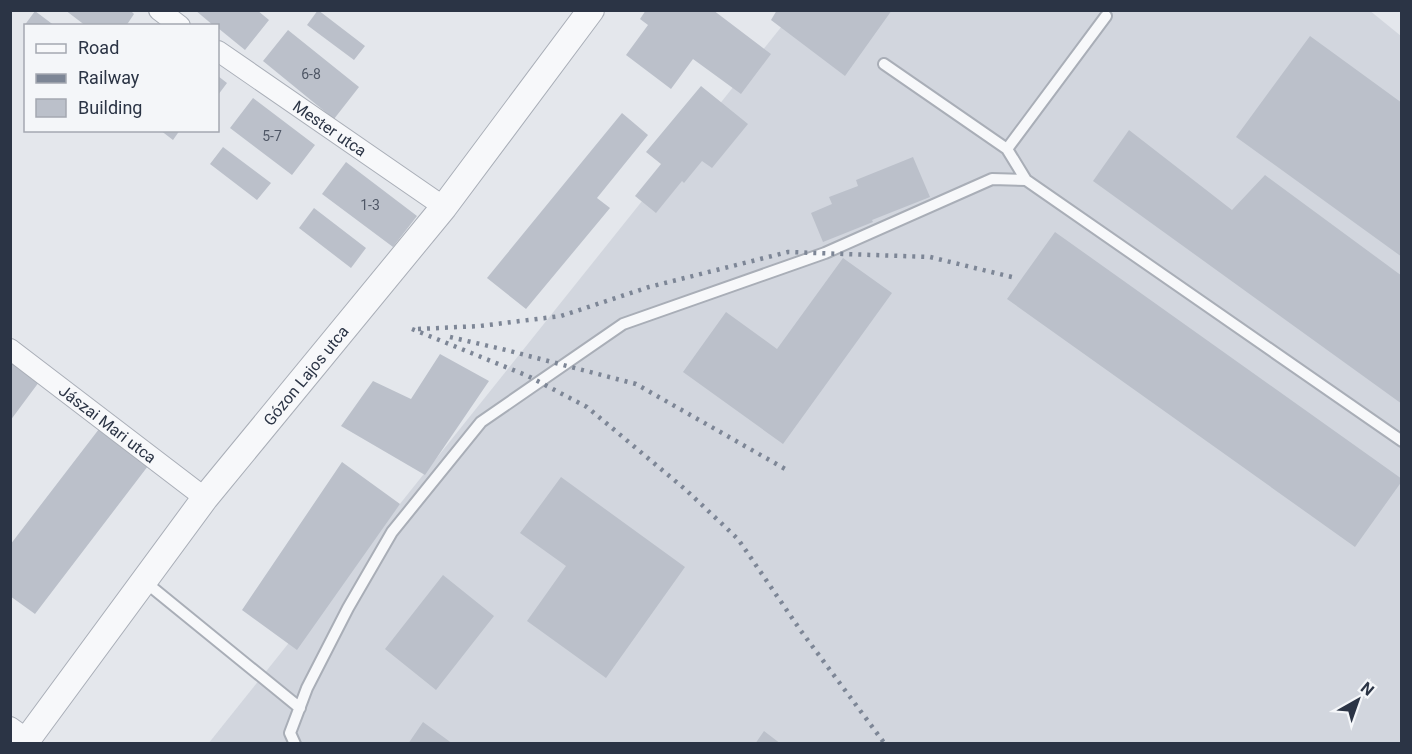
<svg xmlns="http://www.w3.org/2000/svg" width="1412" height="754" font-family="Roboto,sans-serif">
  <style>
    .built { fill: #d2d6de }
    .building { fill: #bbc0ca }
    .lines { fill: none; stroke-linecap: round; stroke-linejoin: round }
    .service-casing { stroke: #a9aeb7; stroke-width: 14 }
    .minor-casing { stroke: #a9aeb7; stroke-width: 22 }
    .tertiary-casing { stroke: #a9aeb7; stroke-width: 28 }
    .service { stroke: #f7f8fa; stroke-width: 10 }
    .minor { stroke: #f7f8fa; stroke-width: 20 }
    .tertiary { stroke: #f7f8fa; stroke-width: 26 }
    .rail { stroke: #7d8696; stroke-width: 4.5; stroke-dasharray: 3 6; stroke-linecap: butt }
    .labels { text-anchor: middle; stroke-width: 6; stroke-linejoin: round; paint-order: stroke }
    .number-label { font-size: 14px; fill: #4f5766 }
    .street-label { font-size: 16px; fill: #2b3445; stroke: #f4f6f9 }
  </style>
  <rect width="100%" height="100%" fill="#e4e7ec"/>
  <path class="built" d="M1369 10 1401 36V743L208 744 794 11Z"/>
  <path class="building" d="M65 10H130L134 14 126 26H86Z
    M195 10H257L269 20 245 50 218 28V26H214Z
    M318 10 365 46 354 60 307 25Z
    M646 10H713L771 54 741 94 693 59 671 89 626 55 648 25 640 19Z
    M777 10H892L845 76 771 20Z
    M35 11 55 26H24Z
    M288 30 359 87 334 119 263 61Z
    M1310 36 1402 103V257L1236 137Z
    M218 76 227 83 218 95Z
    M701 86 748 124 712 168 702 161 684 183 682 181 656 213 635 196 661 164 646 152Z
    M253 98 315 145 292 175 230 128Z
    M622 113 648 135 597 198 610 208 526 309 487 278Z
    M160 130H180L173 140Z
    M1129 130 1232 210 1265 175 1402 276V404L1093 181Z
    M223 147 271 183 257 200 210 164Z
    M913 157 930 197 872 220 873 222 823 242 811 213 832 204 829 197 858 186 856 180Z
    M346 162 417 216 393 247 322 194Z
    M314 208 366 248 351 268 299 228Z
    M1055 232 1402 479V481L1355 547 1007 299Z
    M843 258 892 293 783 444 683 372 726 312 777 349Z
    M440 354 489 381 425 475 341 426 373 381 411 399Z
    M10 362 39 382 10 421Z
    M99 429 148 466 35 614 10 596V545Z
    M342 462 400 504 297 650 242 610Z
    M561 477 685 567 606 678 527 621 566 566 520 533Z
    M443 575 494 616 436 690 385 649Z
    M423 722 453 744H408Z
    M764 731 781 744H755Z"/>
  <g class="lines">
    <g class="service-casing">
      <path id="service" d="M884 64 1007 149 1026 180
        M1007 149 1106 16
        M144 581 300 708
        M295 744 290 733 307 688 348 608 392 532 481 422 623 324 825 253 992 179 1026 180 1402 441"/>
    </g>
    <g class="minor-casing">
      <g id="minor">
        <path d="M159 10 180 26"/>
        <path id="s1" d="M218 51 444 207"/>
        <path id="s2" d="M10 349 205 498"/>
        <path d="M10 727 27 739"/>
      </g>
    </g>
    <g class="tertiary-casing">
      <g id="tertiary">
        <path id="s3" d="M24 744 205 498 444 207 591 10"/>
      </g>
    </g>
    <use href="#service" class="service"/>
    <use href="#minor" class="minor"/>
    <use href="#tertiary" class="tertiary"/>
    <path class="rail" d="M412 329 528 376 587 407 686 490 738 539 801 631 885 744
      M418 329 480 326 561 316 649 287 788 252 930 257 1016 278
      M450 337 506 350 636 384 787 470"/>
  </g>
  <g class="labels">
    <g class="number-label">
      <text x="311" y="79">6-8</text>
      <text x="272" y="141">5-7</text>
      <text x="370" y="210">1-3</text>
    </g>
    <g class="street-label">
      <text dy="6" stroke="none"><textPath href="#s1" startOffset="136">Mester utca</textPath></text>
      <text dy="6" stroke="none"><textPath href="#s3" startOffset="464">Gózon Lajos utca</textPath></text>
      <text dy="6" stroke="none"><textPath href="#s2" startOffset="123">Jászai Mari utca</textPath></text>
    </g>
  </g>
  <rect width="1412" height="754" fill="none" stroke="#2b3445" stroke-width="24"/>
  <rect x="24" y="24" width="195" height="108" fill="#f4f6f9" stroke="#a4a8b1" stroke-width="1.5"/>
  <rect x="36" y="44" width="30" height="9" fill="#f7f8fa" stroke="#a4a8b1" stroke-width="1.5"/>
  <text x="78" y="54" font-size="18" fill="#2b3445">Road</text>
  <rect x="36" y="74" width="30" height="9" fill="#7d8696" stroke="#a4a8b1" stroke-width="1.5"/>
  <text x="78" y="84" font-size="18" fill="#2b3445">Railway</text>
  <rect x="36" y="99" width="30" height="18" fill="#bbc0ca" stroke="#a4a8b1" stroke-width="1.5"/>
  <text x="78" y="114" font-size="18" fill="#2b3445">Building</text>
  <g transform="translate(1358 700) rotate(40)" stroke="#f4f6f9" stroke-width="4.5" paint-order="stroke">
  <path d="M0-4.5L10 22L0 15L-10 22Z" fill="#2b3445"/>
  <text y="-9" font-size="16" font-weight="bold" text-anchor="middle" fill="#2b3445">N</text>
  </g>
</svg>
